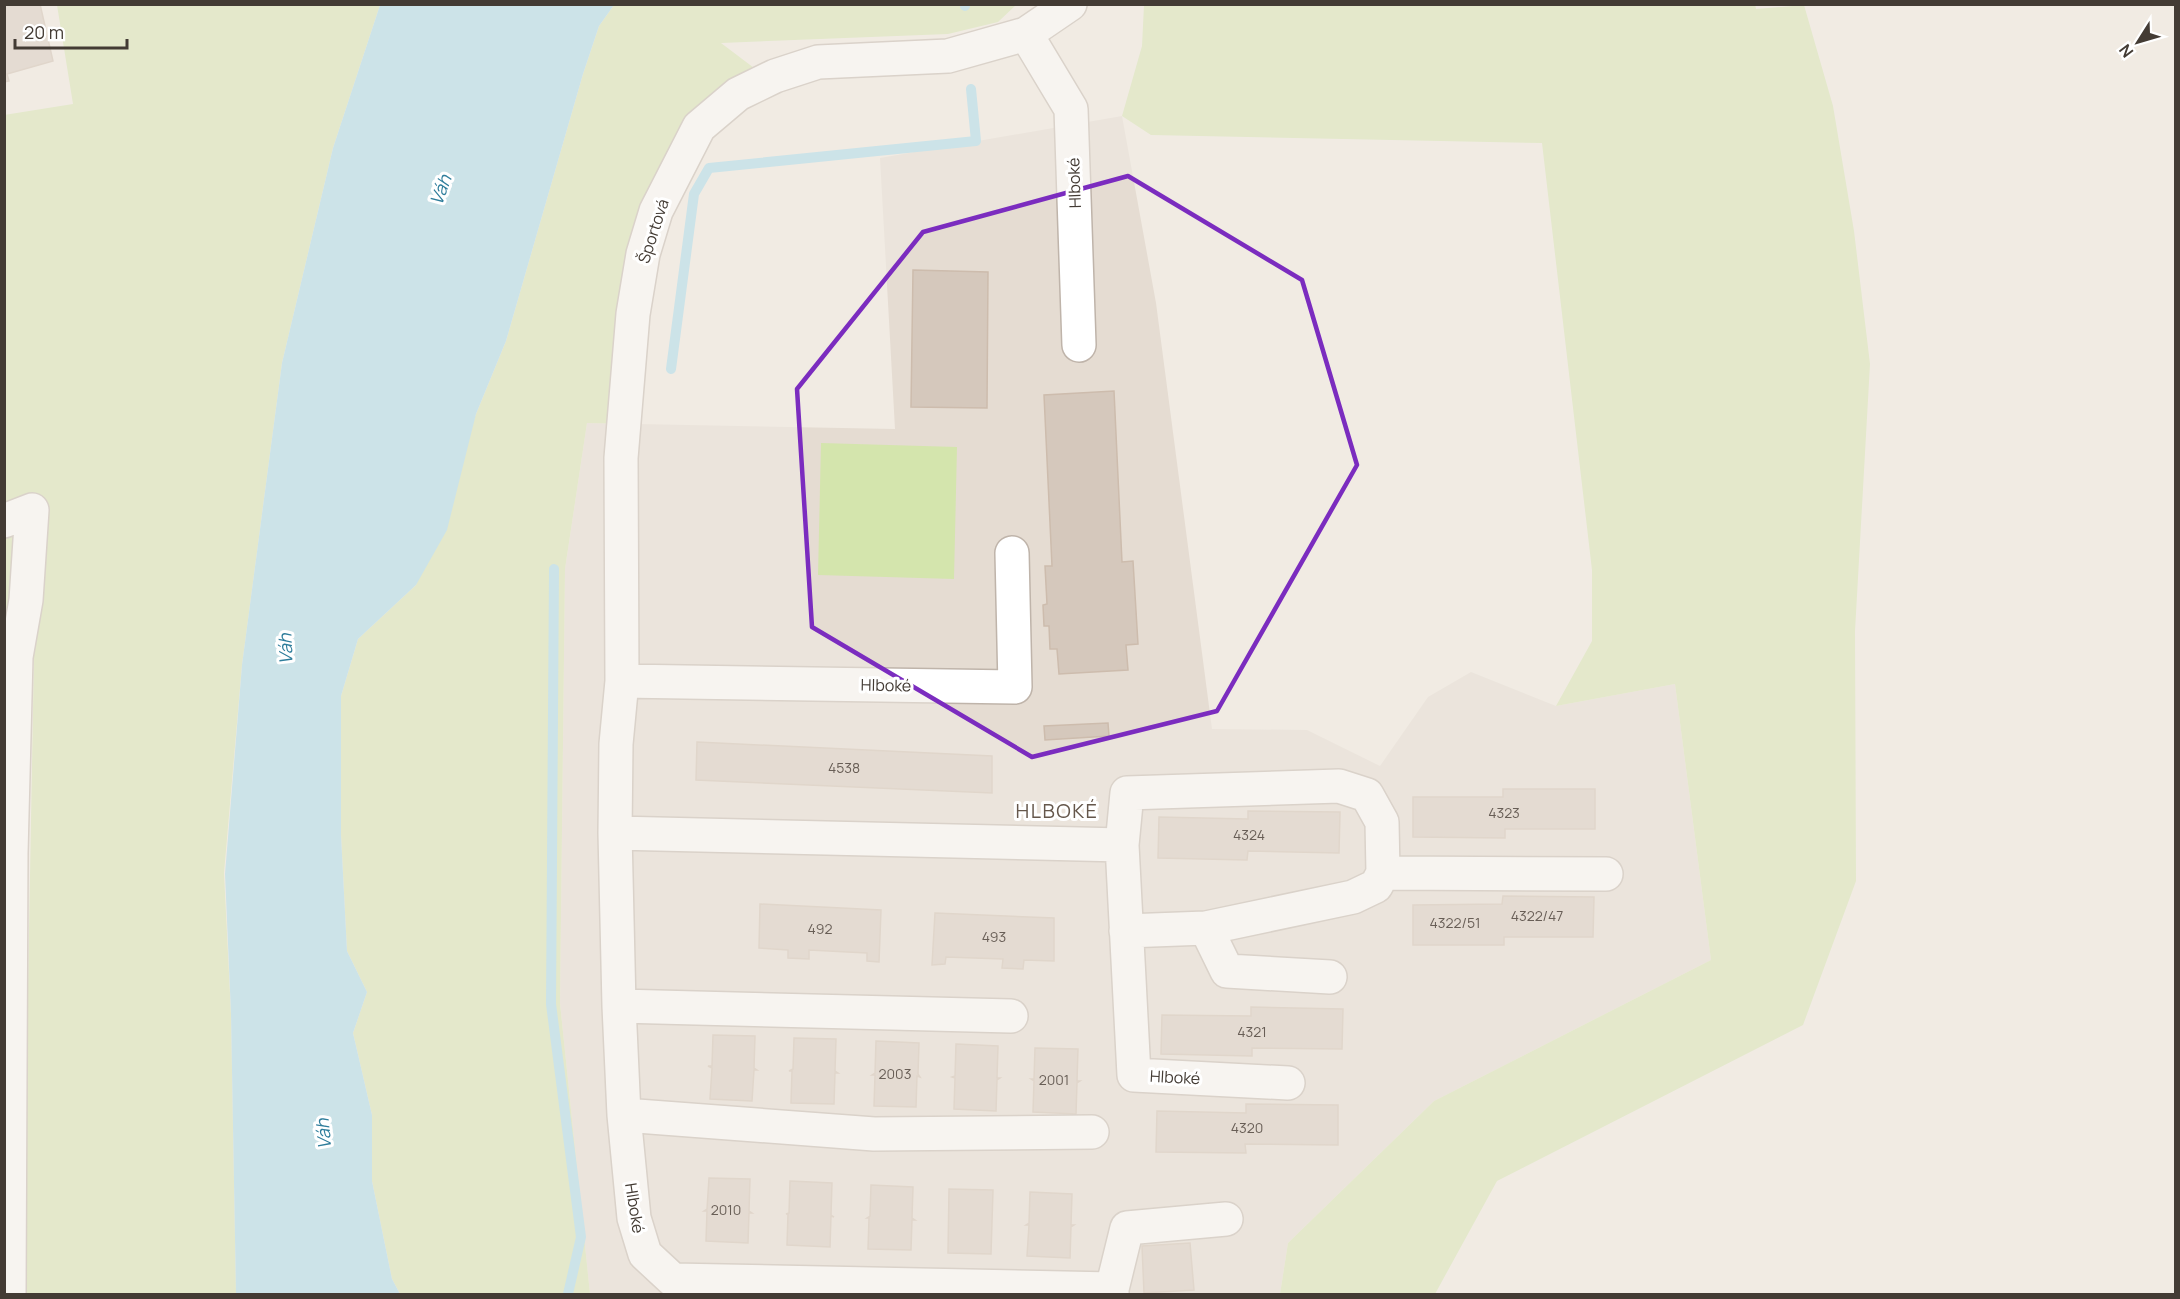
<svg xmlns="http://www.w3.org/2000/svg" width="2180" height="1299" font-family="Manrope,sans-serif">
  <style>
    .residential { fill: #e5dcd2 }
    .green { fill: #d4e5ad }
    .water { fill: #a0d9ed }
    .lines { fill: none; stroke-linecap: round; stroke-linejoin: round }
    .stream { stroke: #a0d9ed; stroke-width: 10 }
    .building { fill: #d5c8bc; stroke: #cdbcad; stroke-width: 1.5 }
    .street-casing { stroke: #bfb4aa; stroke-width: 36 }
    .street { stroke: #fff; stroke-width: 33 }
    .marked { fill: none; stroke: #7b2cbf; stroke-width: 4.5; stroke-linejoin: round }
    .labels { text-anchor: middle; stroke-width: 6; stroke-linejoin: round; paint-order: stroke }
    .number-label { font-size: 14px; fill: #685e56 }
    .street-label { font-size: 16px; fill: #433b34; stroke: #fff }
    .water-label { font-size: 18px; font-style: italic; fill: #2e7d9b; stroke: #fff }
    .quarter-label { font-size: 20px; letter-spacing: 1.5px; fill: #65574b; stroke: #fff }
  </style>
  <rect width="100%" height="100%" fill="#f1ebe3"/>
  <path class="residential" d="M1122 116 1156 303 1212 729 1307 730 1380 766 1428 697 1471 672 1556 706 1675 684 1711 960 1434 1101 1288 1243 1280 1294H590L560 1003 565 569 587 423 895 429 880 158Z"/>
  <path class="green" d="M57 5H380L333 148 282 363 242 665 224 873 231 1014 236 1294H27L26 1098 34 654 5 626 4 115 73 104Z
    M614 5H1016L998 22 948 34 721 43 778 86C766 92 752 98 742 106 650 182 646 315 631 424L587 423 565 569 560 1003 590 1294H400L392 1279 372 1181V1115L353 1033 367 992 347 951 341 835V696L358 639 416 585 476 414 506 341 583 74 599 26Z
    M1144 5 1755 4 1756 9 1804 5 1833 106 1854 231 1870 364 1855 631 1856 881 1803 1025 1497 1181 1435 1294H1280L1288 1243 1434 1101 1711 960 1675 684 1556 706 1592 641V570L1542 143 1151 135 1122 116 1142 46Z
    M821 443 957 447 954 579 818 575Z"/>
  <path class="water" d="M380 5H614L599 26 583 74 506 341 476 414 447 530 416 585 358 639 341 696V835L347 951 367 992 353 1033 372 1115V1181L392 1279 400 1294H236L231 1014 225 874 242 665 282 363 333 148Z"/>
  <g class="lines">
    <path class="stream" d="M965 4V6
      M671 369 694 194 709 168 976 141 971 89
      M554 569 551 1004 581 1237 568 1294"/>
  </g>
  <path class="building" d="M4 4H40L53 61 7 74 9 81 4 82Z
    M913 270 988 272 987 408 911 407Z
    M1114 391 1122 562 1133 561 1138 644 1126 645 1128 670 1059 674 1057 649H1050L1049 626H1044L1043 605 1047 604 1045 566H1052L1044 395Z
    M1108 723 1109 736 1045 740 1044 726Z
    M697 742 992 756V793L696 780Z
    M1503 789H1595V829H1505V838L1413 837V797H1503Z
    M1248 811 1340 812 1339 853 1248 851 1247 860 1158 858 1159 817 1248 819Z
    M1503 896 1594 897 1593 937H1504V945H1413V905L1502 904Z
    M760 904 881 910 879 962 867 961V953L809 950V959L788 958V950L759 948Z
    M935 913 1054 918V961L1024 960 1023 969 1002 968 1003 959 946 957 945 964 932 965Z
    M1251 1007 1343 1009 1342 1049 1252 1048V1056L1161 1054 1162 1015 1251 1016Z
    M713 1035 755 1036 754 1068 757 1070H754L752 1101 710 1099 712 1068 708 1066H712Z
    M794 1038 836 1039 835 1071 838 1073H835L834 1104 791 1103 792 1071H789L793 1069Z
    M876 1041 919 1043 918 1074 920 1077 917 1076 916 1107 874 1106 875 1075H872L875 1073Z
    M956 1044 998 1046 997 1078H1000L997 1080 996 1111 954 1109 955 1078 952 1077 955 1076Z
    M1035 1048 1078 1049 1077 1081H1080L1077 1083 1076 1114 1033 1112 1034 1081 1031 1079H1034Z
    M1246 1104 1338 1105V1145L1245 1144 1246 1153 1156 1152 1157 1111 1246 1113Z
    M709 1178 750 1179 749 1211 752 1213H749L748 1243 706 1241 707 1211H704L707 1209Z
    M790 1181 832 1183 831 1215 834 1217 831 1216 830 1247 787 1245 788 1214H786L789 1213Z
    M871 1185 913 1187 912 1218 915 1220H912L911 1250 868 1249 869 1218H867L870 1216Z
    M949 1189 993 1190 991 1254 948 1253Z
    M1030 1192 1072 1194 1071 1225H1074L1071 1227 1070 1258 1027 1256 1029 1225H1026L1029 1223Z
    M1190 1243 1194 1290 1144 1293 1142 1246Z"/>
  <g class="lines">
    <g class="street-casing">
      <path id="street" d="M1070 4 1026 34 948 56 818 62 775 76 738 94 699 127 656 211 643 254 633 314 621 458 622 681 616 744 615 833 619 1006 624 1115 634 1218 645 1254 673 1280 1112 1289V1294
        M1026 34 1071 109 1079 345
        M4 521 32 510 26 600 16 657 11 853 9 1294
        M622 681 1015 687 1012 553
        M615 833 1122 845 1127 793 1339 786 1367 795 1382 822 1383 873 1606 874
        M1122 845 1134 1075 1288 1083
        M1206 928 1227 971 1330 977
        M1126 931 1206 928 1353 897 1376 886 1383 873
        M619 1006 1011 1016
        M624 1115 874 1134 1092 1132
        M1112 1289 1127 1228 1226 1219"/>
    </g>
    <use href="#street" class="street"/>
  </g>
  <path d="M0 0H2180V1299H0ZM1128 176 1302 280 1357 465 1217 711 1032 757 812 627 797 389 923 232Z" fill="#f1ebe3" fill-opacity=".55" fill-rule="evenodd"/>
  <path class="marked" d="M1128 176 1302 280 1357 465 1217 711 1032 757 812 627 797 389 923 232Z"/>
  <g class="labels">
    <g class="number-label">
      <text x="844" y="773">4538</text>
      <text x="1504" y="818">4323</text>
      <text x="1249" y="840">4324</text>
      <text x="1537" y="921">4322/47</text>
      <text x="1455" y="928">4322/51</text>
      <text x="820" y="934">492</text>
      <text x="994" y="942">493</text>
      <text x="1252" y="1037">4321</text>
      <text x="895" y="1079">2003</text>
      <text x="1054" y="1085">2001</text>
      <text x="1247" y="1133">4320</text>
      <text x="726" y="1215">2010</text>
    </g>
    <g class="street-label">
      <text transform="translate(1074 183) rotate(-92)" y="6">Hlboké</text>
      <text transform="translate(653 231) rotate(-72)" y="6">Športová</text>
      <text transform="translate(886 685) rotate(1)" y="6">Hlboké</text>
      <text transform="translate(1175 1077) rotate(3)" y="6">Hlboké</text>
      <text transform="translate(635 1208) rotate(81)" y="6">Hlboké</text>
    </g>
    <g class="water-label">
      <text transform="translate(441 190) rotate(-70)" y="6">Váh</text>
      <text transform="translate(286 649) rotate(-92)" y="6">Váh</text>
      <text transform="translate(324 1134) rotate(-95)" y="6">Váh</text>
    </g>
    <g class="quarter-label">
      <text x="1057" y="818">HLBOKÉ</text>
    </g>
  </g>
  <rect width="2180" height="1299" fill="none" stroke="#433b34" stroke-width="12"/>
  <g transform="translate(2138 42) rotate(233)" stroke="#ffffff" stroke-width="4.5" paint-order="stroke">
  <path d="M0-4.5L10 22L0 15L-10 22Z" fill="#433b34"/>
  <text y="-9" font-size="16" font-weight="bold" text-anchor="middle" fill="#433b34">N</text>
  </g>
  <path d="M15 39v9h112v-9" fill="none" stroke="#433b34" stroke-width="3"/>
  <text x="24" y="39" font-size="18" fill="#433b34" stroke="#ffffff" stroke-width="4.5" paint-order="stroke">20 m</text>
</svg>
